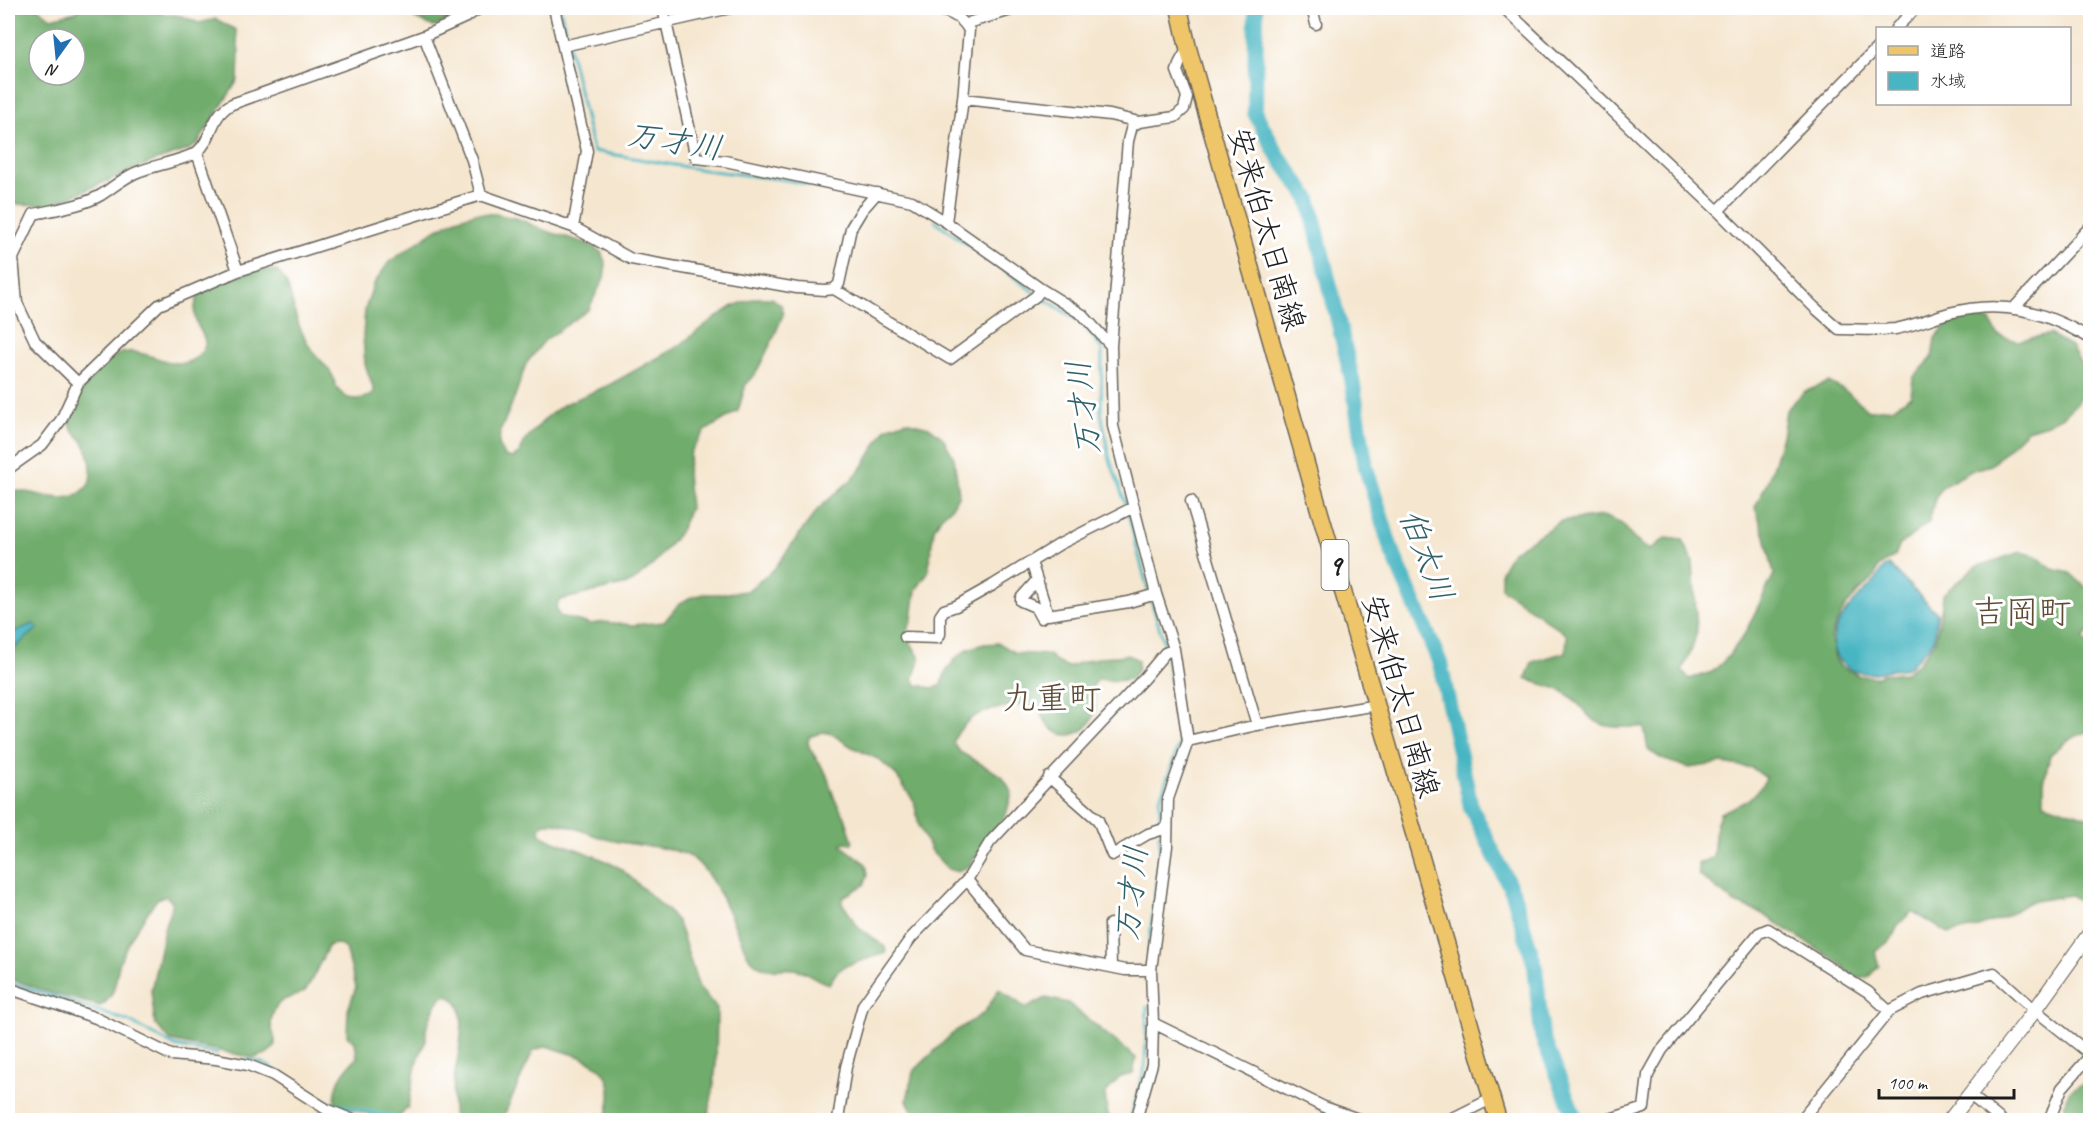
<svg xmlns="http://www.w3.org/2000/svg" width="2098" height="1128" font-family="Caveat,'Klee One',sans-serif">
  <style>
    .forest { fill: #70ac6c; stroke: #466444; stroke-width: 1.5; fill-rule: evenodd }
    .water { fill: #47b5c2; stroke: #32686f; stroke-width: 1.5 }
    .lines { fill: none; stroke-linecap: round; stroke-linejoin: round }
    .stream { stroke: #47b5c2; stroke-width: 3 }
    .river { stroke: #47b5c2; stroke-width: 16 }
    .minor-casing { stroke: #68635b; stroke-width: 13 }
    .tertiary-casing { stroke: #68635b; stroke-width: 16 }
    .primary-casing { stroke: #68635b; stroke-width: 19 }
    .minor { stroke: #fff; stroke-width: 10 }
    .tertiary { stroke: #fff; stroke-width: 14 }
    .primary { stroke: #eec569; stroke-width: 16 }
    .labels { text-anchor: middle; stroke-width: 6; stroke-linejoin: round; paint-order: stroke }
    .shield { fill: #fff; stroke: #606060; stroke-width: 1.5 }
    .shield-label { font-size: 28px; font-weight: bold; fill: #1c1c1c }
    .street-label { font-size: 30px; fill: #1c1c1c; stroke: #fff }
    .water-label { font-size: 32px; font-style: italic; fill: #2f6167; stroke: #fff }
    .quarter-label { font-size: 33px; fill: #5e4b34; stroke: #fff }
  </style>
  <rect width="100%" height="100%" fill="#fff"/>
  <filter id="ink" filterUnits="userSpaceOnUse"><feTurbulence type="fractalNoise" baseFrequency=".0167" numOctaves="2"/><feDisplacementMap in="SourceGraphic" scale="12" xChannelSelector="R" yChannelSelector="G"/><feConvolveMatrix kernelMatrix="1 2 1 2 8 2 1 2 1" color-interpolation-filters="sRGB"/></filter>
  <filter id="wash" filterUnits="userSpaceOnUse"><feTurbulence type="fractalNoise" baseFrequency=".008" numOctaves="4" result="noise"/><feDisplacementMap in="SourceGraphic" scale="24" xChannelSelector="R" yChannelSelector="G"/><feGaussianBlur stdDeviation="1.35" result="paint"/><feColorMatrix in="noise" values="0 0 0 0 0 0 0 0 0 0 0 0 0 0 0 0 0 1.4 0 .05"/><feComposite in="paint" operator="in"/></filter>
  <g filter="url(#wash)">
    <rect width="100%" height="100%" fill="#f5e6cf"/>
    <path class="forest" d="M8 8H38L51 18 76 12 80 8H127L182 16 199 23 216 19 236 30 239 52 238 80 198 143 188 150 154 161 51 205 8 204ZM39 39H75V75H39Z
      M409 8H474L434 27 415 19Z
      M475 213 495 214 519 219 546 231 586 243 601 252 606 264 604 278 588 310 544 341 526 364 515 396 500 432 499 444 505 456 512 458 519 454 525 440 547 417 563 405 609 385 679 346 705 325 733 306 756 298H772L782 306 783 315 773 339 756 373 746 384 738 411 705 431 691 451 687 473 690 508 679 533 653 565 631 583 560 600 556 606 559 616 590 624 604 622 633 625 664 622 678 605 689 598 704 594H719L747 591 774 569 818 509 852 479 864 465 886 428 906 421 929 427 943 438 954 458 959 494 952 507 941 517 934 529 928 572 916 590 912 618 908 631 909 640 920 658 913 679 917 685 932 688 940 686 947 670 956 658 968 649 984 644 999 643 1015 653 1049 655 1056 662 1068 667C1079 663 1090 659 1102 657 1112 655 1118 658 1127 654L1138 660V670L1130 679 1117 681 1098 679 1093 685C1093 693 1096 701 1095 708 1094 731 1065 745 1049 726 1043 719 1041 709 1031 706 1019 702 989 710 977 715 967 720 957 732 953 742L960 752 1002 776 1012 792 1006 815 969 866 958 872 948 869 931 851 919 826 914 801 895 774 878 759 852 747 832 734 823 732 809 737 808 743 810 749 826 773 835 800 845 817 853 842 851 844 844 842 841 845 866 864 868 875 864 885 843 897 842 903 859 928 885 947 886 953 845 966 836 973 829 984C819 982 812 975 802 971 780 963 769 980 748 956 736 930 713 866 687 855 663 845 635 846 610 840 587 835 567 821 544 823L541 827 540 832 544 837 597 857 620 868 668 911 677 921 681 931 699 988 717 1008 716 1065 713 1091 707 1120H605C624 1065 591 1060 546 1046L533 1051 502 1120H454C452 1105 453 1089 455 1074 458 1055 465 1027 460 1009 458 1002 453 998 447 995L442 997 435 1006 426 1029V1040L416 1065 408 1107 400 1116 385 1118 344 1108 335 1101C336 1079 343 1073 357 1057L355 1042 347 1036 348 1010 356 987 346 949 338 944 329 945C323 955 310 986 305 991 294 999 280 996 274 1011 266 1030 277 1032 275 1047L266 1054 254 1058 171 1041 155 1024 151 991 165 925 173 903 166 896 157 899C143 920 126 941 119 965 115 981 116 997 100 1006L54 994 8 978V491C33 487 63 511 86 488 90 484 91 477 91 471 91 458 88 449 80 438 77 435 72 431 71 427 68 419 72 408 76 401 84 386 109 353 127 352 150 349 179 377 200 354 212 341 199 332 196 321 192 310 197 300 200 290L257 269 277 271C290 283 290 297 295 313 297 323 303 335 308 344 314 355 325 363 331 373 334 377 334 382 336 386 345 402 357 401 372 395L374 390 365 364 363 336 365 310 373 285 389 262 437 229 457 219Z
      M1968 316 1990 321 1998 335 2017 341 2050 334 2071 347 2084 370V389L2076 404 2063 416 2047 424 2027 430 1991 465 1973 470 1942 487 1935 499 1929 522 1899 546 1895 556 1879 566 1874 577 1850 601 1844 609 1835 626 1831 638 1835 658 1841 667 1860 676 1877 677 1882 674 1904 673 1918 663 1935 642 1942 606 1943 594 1975 567 2021 552 2036 556 2052 569 2070 573 2090 591V630L2083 639 2090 646V730L2068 740 2050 755 2044 782V803L2090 818V901L2080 902 2070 895 2029 902 2003 918 1978 927 1949 934 1912 911 1899 924 1891 940 1875 952 1879 966 1867 978H1853L1841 964 1761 913 1735 903 1699 875 1698 864 1713 857 1716 826 1720 813C1741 804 1756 799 1766 778L1752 768 1722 763 1689 768 1662 759 1648 750 1644 727C1622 727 1601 731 1586 713 1579 704 1572 696 1562 691 1552 686 1538 684 1526 678L1532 662 1566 652 1567 635 1501 588V571L1512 552 1561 521 1603 516 1623 524 1633 538 1649 550 1666 538 1683 540 1693 562 1697 631 1692 649 1682 670 1689 679 1712 672 1727 658 1744 635 1774 574 1765 536 1755 507 1769 478 1782 436 1786 410 1804 392 1829 382 1847 392 1868 410 1892 408 1911 396 1913 378 1932 358 1935 338 1946 325Z
      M999 989 1026 1008 1046 998 1068 1003 1136 1058 1133 1074 1120 1077 1105 1094 1108 1116 1118 1120H916L907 1100 913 1072 954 1032 984 1013Z
      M2090 1083V1120H2080C2075 1114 2068 1113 2064 1105 2068 1088 2073 1086 2090 1083Z"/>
    <path class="water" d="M1889 565 1938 614C1935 623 1936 632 1933 641 1930 646 1924 650 1921 654 1903 676 1903 666 1881 672 1858 678 1828 665 1834 635 1838 618 1852 603 1865 591 1868 588 1872 585 1875 581 1880 575 1880 568 1889 565Z
      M33 624 38 628C28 638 15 644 8 657V634Z"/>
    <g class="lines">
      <path class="stream" d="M560 8 593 151 697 169 786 180 871 198
        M935 221 1034 292
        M1040 296 1083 324 1102 349 1101 412 1109 457 1127 508
        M1128 514 1149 594 1166 649
        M1159 828 1160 799 1180 741 1167 656
        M1147 965 1160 847 1159 834
        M8 982 128 1021 175 1046 217 1054
        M247 1060 263 1063 328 1102 407 1120
        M318 1120 322 1111
        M1130 1120 1145 1067 1147 1007"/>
      <path class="river" d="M1256 8 1255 113 1277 154 1309 199 1352 379 1366 468 1391 549 1440 663 1471 807 1513 893 1535 966 1542 1036 1576 1120"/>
    </g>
  </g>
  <g filter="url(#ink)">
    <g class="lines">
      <g class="minor-casing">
        <path id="minor" d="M554 8 587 151 573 227
          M663 8 696 158 725 161 912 201 946 222 1041 289 1083 315 1111 346
          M917 8C937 9 958 10 969 30L963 99 946 222
          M1312 8 1316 24
          M1504 8 1718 211 1814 307 1839 329C1857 329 1877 331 1895 329 1913 326 1931 318 1949 313 2003 299 2043 311 2090 338
          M967 26 971 22 1018 8
          M1896 28 1916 8
          M424 36 472 160 481 195
          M563 46 730 8
          M963 99 1110 115 1139 122 1175 117 1184 109 1187 97 1177 71 1180 62 1188 48
          M197 153 238 271
          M1718 211 1878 47
          M834 289 950 359 1036 296 1041 289
          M2013 309 2090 227
          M78 383 35 341 17 303 13 258 34 214C56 209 82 206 101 195 114 187 125 176 140 171 153 166 188 159 197 152 214 138 209 116 232 104L424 36 466 17 480 8
          M8 469 42 445 61 420 78 383 159 305 238 271 481 195 573 227 631 259 797 288 825 290 834 289 839 284 851 228 862 210 877 193
          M1191 501 1257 725
          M1031 562 1037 580 1021 598V601L1035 607 1041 618
          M1037 580 1048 615 1129 602 1156 594
          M905 637 938 638 940 634V616L944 610 956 606 993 585 1060 544 1134 507
          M1188 741 1257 725 1377 705
          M1049 777 1098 820 1112 855 1148 834 1167 828
          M967 880 1025 950 1125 970H1151
          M1110 924 1111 967
          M8 988 96 1018 171 1055 216 1059 248 1065 273 1075 326 1109 353 1120
          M1153 1023 1324 1107 1361 1120
          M1970 1095 2001 1120
          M838 1120 846 1067 863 1005 911 938 967 880 990 842 1144 678 1165 653 1174 649
          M1136 1120 1152 1064 1153 1023 1151 970 1167 846 1168 799 1188 741 1174 649 1156 594 1113 426 1111 346 1128 141 1132 126 1139 122
          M1442 1120 1451 1119 1491 1099
          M1607 1120 1644 1108 1648 1075 1662 1050 1759 933 1768 929 1868 992 1889 1011
          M1801 1120 1889 1011 1922 994 1994 973 2035 1010 2090 1054
          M2049 1120 2062 1088 2090 1056"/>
      </g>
      <g class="tertiary-casing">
        <path id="tertiary" d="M1950 1120 2035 1010 2090 933"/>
      </g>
      <g class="primary-casing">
        <path id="primary" d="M1179 8 1188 48 1320 513 1498 1120"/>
      </g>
      <use href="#minor" class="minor"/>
      <use href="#tertiary" class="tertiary"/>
      <use href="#primary" class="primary"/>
    </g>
  </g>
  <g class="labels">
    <rect class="shield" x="1321.5" y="540" width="27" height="50" rx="4.5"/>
    <g class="shield-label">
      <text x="1335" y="575">9</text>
    </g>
    <g class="street-label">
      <text transform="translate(1267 229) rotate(74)" y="10">安来伯太日南線</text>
      <text transform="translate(1401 696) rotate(74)" y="10">安来伯太日南線</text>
    </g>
    <g class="water-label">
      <text transform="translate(675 141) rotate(9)" y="11">万才川</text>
      <text transform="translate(1083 408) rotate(-97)" y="11">万才川</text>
      <text transform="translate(1427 555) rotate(69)" y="11">伯太川</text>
      <text transform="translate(1131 893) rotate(-84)" y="11">万才川</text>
    </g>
    <g class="quarter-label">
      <text x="2022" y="623">吉岡町</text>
      <text x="1052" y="709">九重町</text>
    </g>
  </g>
  <rect width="2098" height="1128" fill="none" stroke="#fff" stroke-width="30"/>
  <rect x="1876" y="27" width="195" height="78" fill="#ffffff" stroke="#a4a4a4" stroke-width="1.5"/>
  <rect x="1888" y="46" width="30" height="9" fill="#eec569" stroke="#a4a4a4" stroke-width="1.5"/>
  <text x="1930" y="57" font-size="18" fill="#1c1c1c">道路</text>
  <rect x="1888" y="72" width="30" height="18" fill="#47b5c2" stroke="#a4a4a4" stroke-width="1.5"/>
  <text x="1930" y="87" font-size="18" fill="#1c1c1c">水域</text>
  <g transform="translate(57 57) rotate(195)"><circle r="28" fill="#ffffff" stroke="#a4a4a4" stroke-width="1.5"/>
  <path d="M0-4.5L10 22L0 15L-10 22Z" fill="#1f6fb2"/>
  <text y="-9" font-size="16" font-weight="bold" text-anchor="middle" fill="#1c1c1c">N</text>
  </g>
  <path d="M1879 1089v9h135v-9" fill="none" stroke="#1c1c1c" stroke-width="3"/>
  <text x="1888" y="1089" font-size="18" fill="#1c1c1c" stroke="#ffffff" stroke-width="4.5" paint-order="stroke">100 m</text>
</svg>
